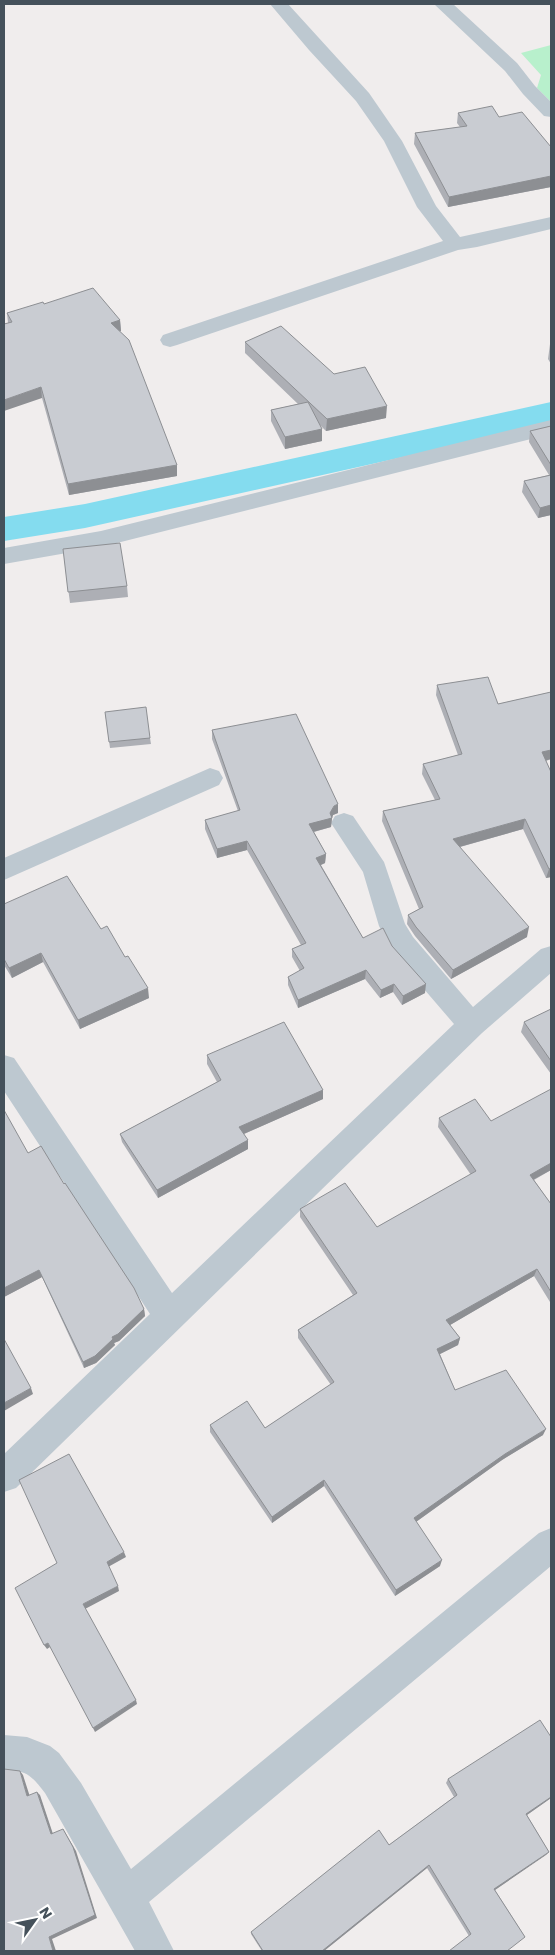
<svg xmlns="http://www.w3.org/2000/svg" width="555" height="1955" font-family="Poppins,sans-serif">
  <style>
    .green { fill: #b8f0cc }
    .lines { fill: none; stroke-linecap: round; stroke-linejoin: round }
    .canal { fill: #84dcef; fill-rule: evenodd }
    .minor { fill: #bdc8d0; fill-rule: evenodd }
    .wall { fill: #adafb5 }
    .shaded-wall { fill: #8d8f93 }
    .building { fill: #c9ccd2; stroke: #8d8f93 }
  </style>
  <rect width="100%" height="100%" fill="#f0eded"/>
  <path class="green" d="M551 45V102L537 88 541 75 521 53Z"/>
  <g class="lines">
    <path class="canal" d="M551 402V424L85 528 4 541V517L85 504Z"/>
    <path class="minor" d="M270 4H288L369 93 402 141 436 206 460 237 551 217V229L477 247 458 250 177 345 170 347 163 345 160 340 163 335 443 241 417 207 384 141 356 101 309 50Z
      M434 4H453L517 63 535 86 551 102V117L544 116 523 94 505 71Z
      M551 420V434L101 547 4 564V548L101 531Z
      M210 768 219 771 223 778 219 785 4 880V858Z
      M344 813 353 816 384 862 405 924 413 937 473 1007 541 949 551 946V973L482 1033 16 1488 4 1492V1454L150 1314 4 1091V1055L14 1058 172 1293 454 1024 393 953 379 926 363 872 331 823 335 816Z
      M551 1528V1566L149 1902 174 1951H135L45 1793C32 1776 26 1769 4 1771V1735L27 1737 50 1746 59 1753 81 1783 131 1869 539 1533Z"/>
  </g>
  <path class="wall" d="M458 113 499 117 551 147V187L448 207 414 144 415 133 460 127 457 123Z
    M44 304 120 320 121 331H120L177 476 69 495 42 398 8 323 7 313Z
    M245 342 334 374 386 418 326 431 319 424 322 441 285 449 271 421V410L298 404 245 353Z
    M550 344H551V364L548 359Z
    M551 426V515L538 518 522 492 524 481 549 475 529 442 530 431Z
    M63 549 127 586 128 597 70 603Z
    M437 685 498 704 551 692V759L546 761 551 772V877L546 878 523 829 460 847 527 937 451 979 415 936 407 924 408 915 419 909 382 821 383 811 435 800 422 774 423 764 458 755 436 695Z
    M105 712 150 738 151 744 110 748Z
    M212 730 338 813 333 815 332 818 331 827 314 832 326 854 325 863 321 865 363 938 392 946 425 993 402 1005 393 992 380 998 365 979 298 1008 288 985V977L300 971 292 957V949L301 945 247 850 217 858 205 829V820L238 811 212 739Z
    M4 904 149 998 80 1029 43 962 12 978 4 965Z
    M551 1009V1074L521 1032 524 1022Z
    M207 1055 323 1090V1099L244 1134 248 1149 158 1198 122 1142 120 1134 217 1082 207 1064Z
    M439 1118 491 1121 551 1170 534 1180 551 1204V1301L550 1302 534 1276 450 1325 460 1338 458 1345 440 1354 455 1390 543 1435 502 1460 416 1522 440 1566 395 1596 324 1486 272 1523 210 1432V1425L265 1428 331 1385 298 1338V1330L353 1295 300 1217V1209L377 1227 471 1175 438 1127Z
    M28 1153 64 1184 144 1309 145 1316 119 1341 114 1343 115 1345 96 1363 84 1368 42 1277 4 1297Z
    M551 1737V1798L527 1815 549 1852 495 1890 525 1937 469 1936 427 1868 324 1951H262L251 1934V1932L389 1845 454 1797 446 1783 448 1779Z"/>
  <path class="shaded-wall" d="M551 176V187L448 207 449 197Z
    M120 320 121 331 112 334 111 323Z
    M41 387 42 398 4 411V400Z
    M387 406 386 418 326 431 327 419Z
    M322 429V441L285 449V437Z
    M177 465V476L69 495 68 484Z
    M551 505V515L538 518 540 508Z
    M551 750V759L540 762 542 752Z
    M338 804V813L333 815 332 818 331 827 309 833V824L330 813 334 806Z
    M525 819 523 829 452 849 453 839Z
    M247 841V850L217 858V849Z
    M326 854 325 863 316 867V858Z
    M551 868V877L546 878 549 869Z
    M529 927 527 937 451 979 453 970Z
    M41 953 43 962 12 978 9 968Z
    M366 970 365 979 298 1008V1000Z
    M394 984 393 992 380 998 381 990Z
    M426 984 425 993 402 1005 403 996Z
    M148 988 149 998 80 1029 78 1020Z
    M323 1090V1099L239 1136V1127Z
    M248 1140V1149L158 1198 157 1190Z
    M551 1163V1170L527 1183 530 1175Z
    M537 1269 534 1276 445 1328 446 1320Z
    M39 1270 42 1277 4 1297V1288Z
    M144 1309 145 1316 119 1341 114 1343 115 1345 96 1363 84 1368 83 1362Z
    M460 1338 458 1345 436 1356 437 1349Z
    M31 1388 33 1394 4 1411V1403Z
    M546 1429 543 1435 502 1460 413 1524 414 1518 505 1454Z
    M324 1480V1486L272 1523V1517Z
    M124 1552 126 1557 108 1567 107 1562Z
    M442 1560 440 1566 395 1596 396 1590Z
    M118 1586 119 1591 85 1609 83 1604Z
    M48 1643 50 1647 47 1649 44 1645Z
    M136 1700 137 1704 95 1732 93 1728Z
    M20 1771 23 1775 31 1800 27 1796Z
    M37 1792 40 1795 54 1837 51 1834Z
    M551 1797V1798L524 1817 526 1814Z
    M63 1829 76 1851 97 1918 52 1939 56 1951H53L49 1937Z
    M549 1852 546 1855 492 1892 494 1889Z
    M429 1865 427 1868 324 1951H322Z"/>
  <path class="building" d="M492 106 499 117 522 112 551 147V176L449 197 415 133 467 126 458 113Z
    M93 288 120 320 111 323 129 340 177 465 68 484 41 387 4 400V324L12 322 7 313 43 302 44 304Z
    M281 326 334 374 365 367 387 406 327 419 245 342Z
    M308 402 322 429 285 437 271 410Z
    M551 426V465L530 431Z
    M551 475V505L540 508 524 481Z
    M120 543 127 586 68 592 63 549Z
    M488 677 498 704 551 692V750L542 752 551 772V868L549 869 525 819 453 839 529 927 453 970 416 927 408 915 423 907 383 811 440 799 423 764 462 754 437 685Z
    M146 707 150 738 109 742 105 712Z
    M296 714 338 804 334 806 330 813 332 818 309 824 326 854 316 858 363 938 383 928 392 946 426 984 403 996 394 984 381 990 366 970 298 1000 288 977 304 968 292 949 306 943 247 841 217 849 205 820 240 810 212 730Z
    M67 876 101 929 107 926 125 957 128 956 148 988 78 1020 41 953 9 968 4 959V904Z
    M551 1009V1061L524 1022Z
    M284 1022 323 1090 239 1127 248 1140 157 1190 120 1134 221 1080 207 1055Z
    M551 1089V1163L530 1175 551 1204V1292L537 1269 446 1320 460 1338 437 1349 455 1390 506 1370 546 1429 505 1454 414 1518 442 1560 396 1590 324 1480 272 1517 210 1425 247 1401 265 1428 334 1382 298 1330 357 1293 300 1209 345 1183 377 1227 476 1171 439 1118 475 1099 491 1121Z
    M4 1110 28 1153 41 1146 64 1184 65 1183 134 1288 144 1309 118 1334 112 1337 113 1339 95 1356 83 1362 39 1270 4 1288Z
    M4 1339 31 1388 4 1403Z
    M69 1454 124 1552 107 1562 118 1586 83 1604 136 1700 93 1728 48 1643 44 1645 15 1588 57 1563 19 1480Z
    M540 1720 551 1737V1797L526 1814 549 1852 494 1889 525 1937 507 1951H449L471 1934 429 1865 322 1951H263L251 1932 379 1830 389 1845 457 1795 448 1779Z
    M4 1769 20 1771 27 1796 37 1792 51 1834 63 1829 73 1847 95 1915 49 1937 53 1951H4Z"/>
  <rect width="555" height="1955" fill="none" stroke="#45515b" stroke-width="10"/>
  <g transform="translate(35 1920) rotate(57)" stroke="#ffffff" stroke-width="4" paint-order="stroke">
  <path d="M0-4L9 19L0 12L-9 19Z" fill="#45515b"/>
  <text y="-8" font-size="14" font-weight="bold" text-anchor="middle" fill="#45515b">N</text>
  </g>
</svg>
